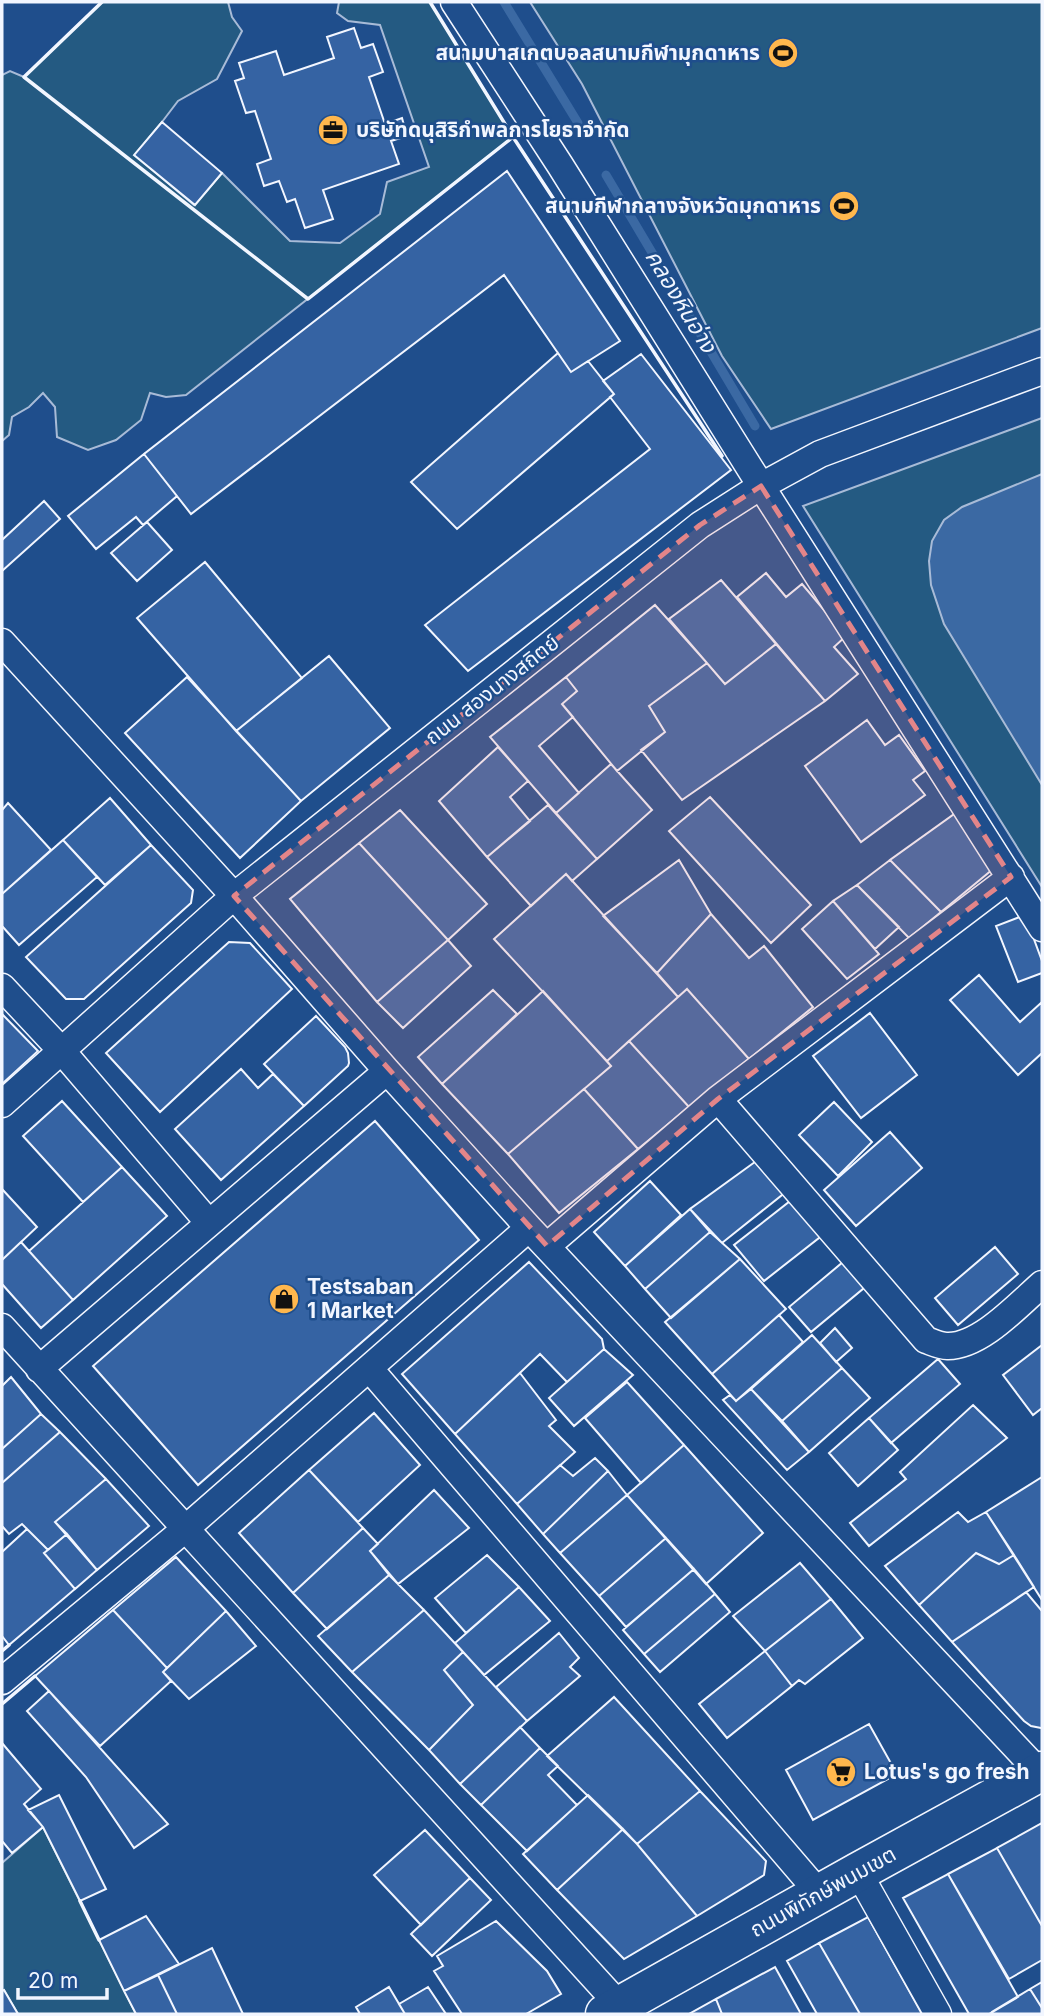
<svg xmlns="http://www.w3.org/2000/svg" width="1044" height="2016" font-family="Inter,'Noto Sans Thai',sans-serif">
  <style>
    .green { fill: #245a82; stroke: #a8bbd7; stroke-width: 2 }
    .water { fill: #3b69a3; stroke: #a8bbd7; stroke-width: 2 }
    .lines { fill: none; stroke-linecap: round; stroke-linejoin: round }
    .stream { stroke: #3b69a3; stroke-width: 9 }
    .building { fill: #3563a3; stroke: #f2f6ff; stroke-width: 2 }
    .street-casing { stroke: #f2f6ff; stroke-width: 29 }
    .primary-casing { stroke: #f2f6ff; stroke-width: 41 }
    .street { stroke: #1f4e8c; stroke-width: 26 }
    .primary { stroke: #1f4e8c; stroke-width: 38 }
    .wall { stroke: #f2f6ff; stroke-width: 3.5 }
    .marked { fill: #e38589; fill-opacity: 0.2; stroke: #e38589; stroke-width: 5; stroke-dasharray: 14 9; stroke-linejoin: round }
    .labels { text-anchor: middle; stroke-width: 5; stroke-linejoin: round; paint-order: stroke }
    .poi-label { font-size: 21px; font-weight: bold; fill: #f2f6ff; stroke: #1f4e8c; text-anchor: start }
    .street-label { font-size: 21px; fill: #f2f6ff; stroke: #1f4e8c }
    .water-label { font-size: 23px; font-style: italic; fill: #f2f6ff; stroke: #1f4e8c }
  </style>
  <rect width="100%" height="100%" fill="#1f4e8c"/>
  <path class="green" d="M102 2H228L232 17 242 31 217 79 178 101 162 122 135 155 194 205 222 173 290 241 340 243 380 214 387 182 429 167 380 25 348 21 337 13 339 2H430L513 137 186 395 166 397 150 393 141 420 116 440 88 450 57 437 55 407 43 393 29 407 12 417 9 435 2 441V75L10 71 24 77Z
    M530 2H1042V328L771 429 722 356 582 84Z
    M1042 418V887L803 506Z
    M43 1827 136 2014H18L4 1990 2 1991V1863Z"/>
  <path class="water" d="M1042 474V785L944 624 931 585 929 561 932 541 944 520 962 507Z"/>
  <g class="lines">
    <path class="stream" d="M504 2 578 123
      M606 175 755 426"/>
  </g>
  <path class="building" d="M354 28 361 48 373 44 383 72 369 77 385 124 402 118 407 136 391 141 399 164 323 190 333 219 305 228 295 199 287 202 279 181 264 186 257 164 271 159 255 111 246 113 235 81 244 78 239 63 276 51 284 75 334 58 327 37Z
    M162 122 222 173 195 205 134 155Z
    M507 171 620 341 571 372 504 275 191 514 144 454Z
    M558 353 571 372 588 361 614 394 457 529 411 482Z
    M641 354 731 470 468 671 425 625 650 449 610 397 614 394 603 381Z
    M144 454 177 496 143 525 136 517 96 549 68 516Z
    M44 501 60 519 2 571V540Z
    M147 522 172 550 137 581 111 553Z
    M205 562 302 678 236 731 137 618Z
    M766 573 786 597 802 584 846 636 834 647 858 674 825 701 737 597Z
    M721 580 776 644 725 684 669 619Z
    M655 605 707 663 649 706 665 732 617 771 562 704 577 691 566 677Z
    M776 644 825 701 682 800 641 750 665 732 649 706 707 663 725 684Z
    M329 656 390 728 301 801 236 731Z
    M187 677 301 801 240 858 125 733Z
    M566 677 577 691 562 704 573 717 539 746 579 793 556 813 490 737Z
    M867 720 885 745 899 735 925 771 913 780 925 795 861 842 805 766Z
    M498 747 528 781 510 797 530 821 487 857 439 801Z
    M611 764 652 810 597 859 556 813Z
    M710 797 811 905 771 943 669 831Z
    M110 798 151 845 105 885 63 840Z
    M8 803 51 850 2 894V810Z
    M548 805 597 859 572 881 566 874 531 906 487 857Z
    M400 810 487 904 448 940 359 843Z
    M957 812 993 869 941 912 890 860Z
    M63 840 97 877 19 945 2 926V894Z
    M359 843 448 940 377 1002 290 899Z
    M151 845 193 890 191 903 84 999H66L26 957Z
    M679 860 711 914 657 973 603 916Z
    M890 860 941 912 909 938 857 885Z
    M566 874 678 997 607 1061 494 939Z
    M857 885 899 927 875 949 833 901Z
    M833 901 879 954 847 979 802 929Z
    M711 914 749 958 764 946 813 1007 749 1059 687 989 678 997 657 973Z
    M1025 915 1042 961V973L1018 982 996 926Z
    M448 940 471 966 403 1028 377 1002Z
    M229 942 250 943 292 989 160 1112 106 1053Z
    M979 975 1020 1022 1042 1002V1053L1018 1075 950 1000Z
    M687 989 749 1059 689 1107 629 1041Z
    M493 990 517 1014 442 1084 418 1057Z
    M543 991 611 1066 508 1154 442 1084Z
    M870 1013 917 1075 861 1118 813 1056Z
    M2 1014 38 1051 2 1084Z
    M316 1016 345 1047 348 1053 349 1063 348 1066 304 1106 264 1064Z
    M629 1041 689 1107 638 1149 584 1089 611 1066 607 1061Z
    M241 1069 258 1088 273 1074 304 1106 221 1180 175 1129Z
    M584 1089 638 1149 559 1213 508 1154Z
    M62 1101 122 1167 83 1202 23 1136Z
    M834 1102 872 1142 838 1176 799 1135Z
    M375 1121 479 1240 198 1485 93 1366Z
    M890 1132 922 1168 856 1226 824 1190Z
    M759 1159 787 1191 722 1243 690 1209Z
    M122 1167 167 1216 73 1300 29 1251Z
    M650 1181 681 1215 625 1266 594 1232Z
    M2 1189 37 1227 2 1260Z
    M794 1198 824 1234 764 1281 734 1245Z
    M690 1209 710 1232 645 1289 625 1266Z
    M710 1232 740 1259 671 1318 645 1289Z
    M21 1242 73 1300 41 1328 2 1284V1260Z
    M995 1247 1018 1274 958 1325 935 1298Z
    M740 1259 786 1309 712 1374 665 1322Z
    M529 1262 602 1339 604 1349 567 1382 540 1354 455 1434 402 1374Z
    M843 1262 864 1288 811 1332 789 1307Z
    M779 1315 803 1342 736 1401 712 1374Z
    M835 1328 852 1348 836 1362 820 1343Z
    M812 1335 842 1368 782 1421 751 1389Z
    M1042 1345V1408L1033 1415 1003 1375Z
    M604 1349 633 1375 574 1426 549 1398Z
    M938 1359 960 1384 891 1443 869 1418Z
    M842 1368 870 1398 809 1452 782 1421Z
    M520 1373 556 1420 549 1426 575 1452 517 1504 455 1434Z
    M11 1377 41 1414 2 1449V1386Z
    M627 1382 684 1445 641 1483 585 1418Z
    M751 1389 809 1452 787 1470 723 1400 730 1395 736 1401Z
    M973 1405 1007 1438 869 1546 850 1523 906 1479 900 1472Z
    M374 1413 420 1465 358 1522 309 1470Z
    M41 1414 60 1432 2 1483V1449Z
    M869 1418 898 1450 858 1486 829 1453Z
    M60 1432 106 1479 55 1522 67 1534 48 1550 22 1524 9 1534 2 1526V1483Z
    M684 1445 763 1533 706 1584 627 1495Z
    M595 1458 608 1471 543 1534 517 1504 560 1465 573 1476Z
    M309 1470 363 1528 293 1593 239 1533Z
    M608 1471 627 1495 560 1553 543 1534Z
    M1042 1477V1600L986 1512Z
    M106 1479 149 1526 97 1570 55 1522Z
    M434 1490 469 1528 398 1584 370 1551Z
    M627 1495 666 1538 599 1596 560 1553Z
    M958 1512 968 1522 986 1512 1014 1555 999 1564 976 1553 919 1605 885 1566Z
    M363 1528 378 1544 370 1551 389 1575 327 1629 293 1593Z
    M27 1529 48 1550 44 1553 75 1589 9 1645 2 1636V1552Z
    M67 1534 97 1570 75 1589 44 1553Z
    M666 1538 694 1569 626 1627 599 1596Z
    M976 1553 999 1564 1014 1555 1034 1587 952 1642 919 1605Z
    M487 1555 519 1587 466 1633 435 1598Z
    M176 1557 226 1611 167 1668 113 1610Z
    M800 1563 831 1599 765 1651 733 1616Z
    M694 1569 715 1594 644 1654 623 1630Z
    M389 1575 424 1610 352 1672 318 1636Z
    M519 1587 550 1621 484 1675 455 1643Z
    M1026 1592 1042 1611V1728H1041L1031 1726 1024 1721 952 1642Z
    M715 1594 730 1612 660 1672 644 1654Z
    M831 1599 863 1638 805 1684 799 1680 792 1686 765 1651Z
    M113 1610 167 1668 163 1672 171 1681 100 1746 35 1676Z
    M424 1610 463 1652 444 1670 473 1705 429 1750 352 1672Z
    M226 1611 256 1646 189 1699 163 1672Z
    M559 1633 579 1658 570 1667 580 1676 527 1721 496 1687Z
    M765 1651 792 1686 727 1738 699 1704Z
    M463 1652 527 1721 460 1784 429 1750 473 1705 444 1670Z
    M49 1691 168 1824 134 1848 86 1777 27 1711Z
    M614 1697 700 1791 637 1844 547 1756Z
    M869 1724 897 1774 813 1820 786 1770Z
    M520 1727 540 1748 481 1805 460 1784Z
    M2 1743 41 1789 24 1804 43 1827 12 1853 2 1841Z
    M540 1748 558 1766 548 1775 577 1805 527 1851 481 1805Z
    M700 1791 766 1861 764 1875 697 1916 637 1844Z
    M59 1795 106 1889 80 1901 43 1827 28 1810Z
    M588 1795 623 1829 557 1890 523 1854Z
    M1042 1823V1926L997 1848Z
    M623 1829 637 1844 697 1916 624 1959 557 1890Z
    M425 1830 470 1878 421 1925 374 1875Z
    M997 1848 1042 1926V1960L1009 1979 948 1874Z
    M948 1874 1018 1997 989 2014H969L903 1898Z
    M470 1878 491 1900 432 1956 411 1934Z
    M146 1916 179 1964 124 1991 99 1940Z
    M868 1917 922 2014H860L819 1943Z
    M496 1921 547 1971 561 1994 526 2014H462L434 1971 443 1966 437 1956Z
    M819 1943 860 2014H817L787 1961Z
    M212 1948 243 2014H177L158 1975Z
    M775 1967 801 2014H722L716 1999Z
    M158 1975 177 2014H136L124 1991Z
    M1042 1982V2008L1030 1989Z
    M389 1987 405 2014H360L356 2007Z
    M428 1987 446 2014H405L399 2004Z
    M1030 1989 1042 2008V2014H993L992 2012Z
    M4 1990 18 2014H2V1991Z
    M716 1999 722 2014H689Z"/>
  <g class="lines">
    <g class="street-casing">
      <path id="street" d="M454 2 560 165 761 486 1042 928
        M2 642 234 896 387 1071 529 1228 1040 1773
        M2 987 61 1050 209 1223
        M718 1099 926 1340C932 1342 940 1346 947 1346 980 1347 1018 1305 1042 1284
        M2 1104 234 896 700 525 761 486 820 454 1042 371
        M547 1246 718 1099 1011 877
        M2 1327 620 2006
        M369 1368 819 1893
        M39 1369 387 1071
        M2 1681 184 1530 529 1228
        M858 1872 938 2014"/>
    </g>
    <g class="primary-casing">
      <path id="primary" d="M605 2014 858 1872 1042 1771"/>
    </g>
    <use href="#street" class="street"/>
    <use href="#primary" class="primary"/>
    <path class="wall" d="M102 2 24 77 308 299 513 137 430 2
      M513 137 722 456
      M2 1651 9 1645
      M2 1704 35 1676
      M80 1901 99 1940"/>
  </g>
  <path class="marked" d="M761 486 1011 877 718 1099 547 1246 234 896 700 525Z"/>
  <defs>
    <g id="stadium-disc" transform="scale(1.575)"><circle r="9.5" fill="#ffb74d" stroke="#1f4e8c"/><path d="M0-5a6.5 5 0 1 0 0 10a6.5 5 0 1 0 0-10ZM-3.5-1.8h7v3.6h-7Z" fill="#111"/></g>
    <g id="office-disc" transform="scale(1.575)"><circle r="9.5" fill="#ffb74d" stroke="#1f4e8c"/><path d="M-6-3h4V-5.5h4V-3h4V5H-6ZM-1-4.5V-3h2v-1.5ZM-6 0V1H6V0Z" fill="#111"/></g>
    <g id="shop-disc" transform="scale(1.575)"><circle r="9.5" fill="#ffb74d" stroke="#1f4e8c"/><path d="M-5-2.5h2.3a2.7 3.5 0 0 1 5.4 0H5L5.5 6h-11ZM-1.5-2.5h3a1.5 2.3 0 0 0-3 0Z" fill="#111"/></g>
    <g id="supermarket-disc" transform="scale(1.575)"><circle r="9.5" fill="#ffb74d" stroke="#1f4e8c"/><path d="M-6-5.5h2.5l.6 2H6L4.5 2H-2.5L-4.4-4H-6ZM-1.5 3.2a1.3 1.3 0 1 0 .1 0ZM3 3.2a1.3 1.3 0 1 0 .1 0Z" fill="#111"/></g>
  </defs>
  <g fill-rule="evenodd">
    <use href="#stadium-disc" x="783" y="53"/>
    <use href="#office-disc" x="333" y="130"/>
    <use href="#stadium-disc" x="844" y="206"/>
    <use href="#shop-disc" x="284" y="1299"/>
    <use href="#supermarket-disc" x="841" y="1772"/>
  </g>
  <g class="labels">
    <g class="poi-label">
      <text x="760" y="60" text-anchor="end">สนามบาสเกตบอลสนามกีฬามุกดาหาร</text>
      <text x="356" y="137">บริษัทดนุสิริกำพลการโยธาจำกัด</text>
      <text x="821" y="213" text-anchor="end">สนามกีฬากลางจังหวัดมุกดาหาร</text>
      <text x="307" y="1294">Testsaban<tspan x="307" dy="24">1 Market</tspan></text>
      <text x="864" y="1779">Lotus's go fresh</text>
    </g>
    <g class="street-label">
      <text transform="translate(492 690) rotate(-38)" y="7">ถนน สองนางสถิตย์</text>
      <text transform="translate(823 1892) rotate(-29)" y="7">ถนนพิทักษ์พนมเขต</text>
    </g>
    <g class="water-label">
      <text transform="translate(681 301) rotate(59)" y="8">คลองหินอ่าง</text>
    </g>
  </g>
  <rect width="1044" height="2016" fill="none" stroke="#f2f6ff" stroke-width="7"/>
  <path d="M18 1988v10h89v-10" fill="none" stroke="#f2f6ff" stroke-width="3.5"/>
  <text x="28" y="1988" font-size="21" fill="#f2f6ff" stroke="#1f4e8c" stroke-width="5" paint-order="stroke">20 m</text>
</svg>
